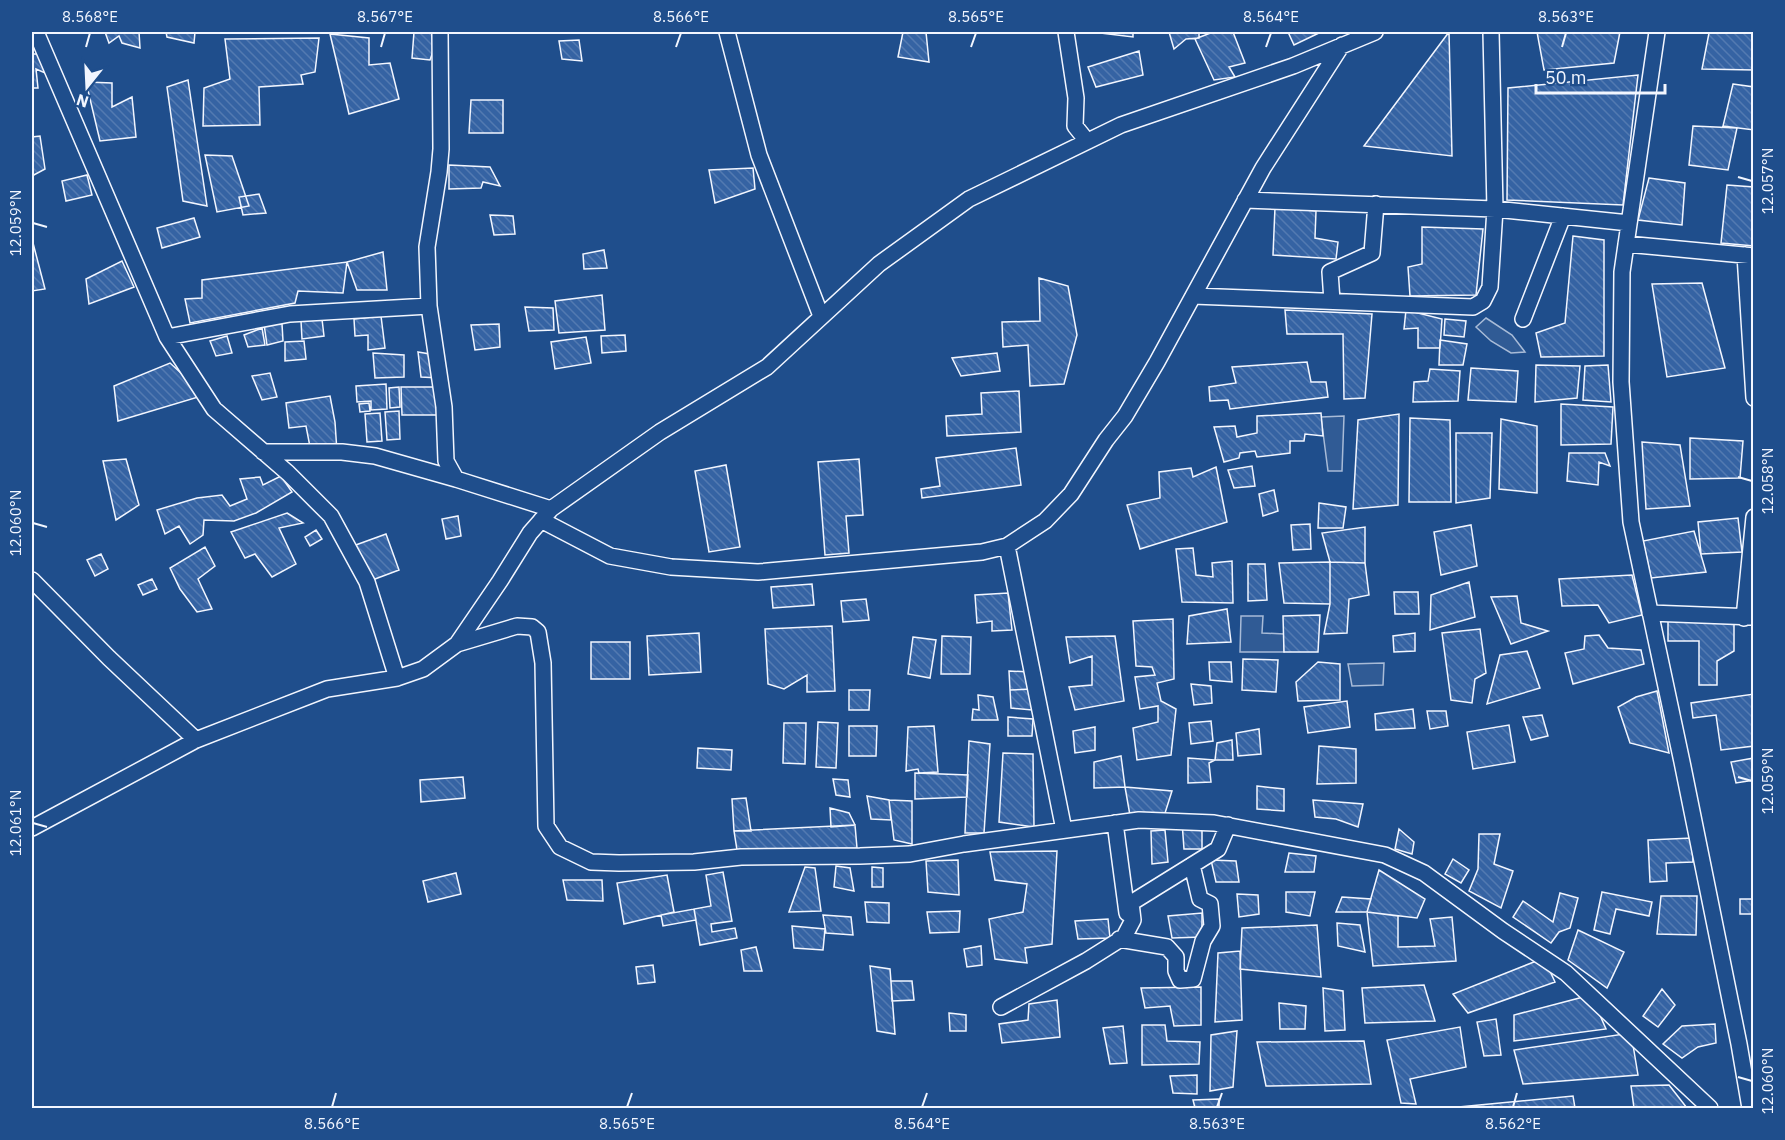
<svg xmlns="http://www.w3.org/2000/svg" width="1785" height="1140" font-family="'IBM Plex Sans',sans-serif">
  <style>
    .built { fill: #305b95; stroke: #a8bbd7; stroke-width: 1.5 }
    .building { fill: url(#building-back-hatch); stroke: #f2f6ff; stroke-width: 1.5 }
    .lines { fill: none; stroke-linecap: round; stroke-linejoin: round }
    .minor-casing { stroke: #f2f6ff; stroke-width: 18 }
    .minor { stroke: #1f4e8c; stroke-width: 15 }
    .ticks { fill: none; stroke: #f2f6ff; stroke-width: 2 }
    .neatline { fill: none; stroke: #f2f6ff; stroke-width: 2 }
    .ticks-label { font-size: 15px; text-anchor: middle; fill: #f2f6ff }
  </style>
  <defs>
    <pattern id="building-back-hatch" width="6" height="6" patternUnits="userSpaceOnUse" patternTransform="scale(1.5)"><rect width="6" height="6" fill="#3563a3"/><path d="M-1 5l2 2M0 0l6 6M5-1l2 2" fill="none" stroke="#537ab1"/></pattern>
  </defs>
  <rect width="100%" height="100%" fill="#1f4e8c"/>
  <path class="built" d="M1486 318 1512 335 1525 352 1511 353 1491 341 1476 327Z
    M1344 416 1342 471H1328L1321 417Z
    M1241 616H1263L1262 633 1284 634V652H1240Z
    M1384 663 1383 685 1352 686 1348 664Z"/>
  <path class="building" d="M105 32H139L140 48 122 43 119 36 109 43Z
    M166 32H195L194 43 167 37Z
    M414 32H440L430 60 412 58Z
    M903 32H926L929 62 898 57Z
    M1092 32H1133V37Z
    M1169 32H1199V38L1186 39 1174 49Z
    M1213 32H1233L1245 63 1229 67 1235 77 1214 80 1195 39Z
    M1288 32H1321L1294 45Z
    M1449 32 1452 156 1364 146Z
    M1537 32H1620L1614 63 1544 70Z
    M1754 32V70L1702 69 1709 33Z
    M330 34 369 38V65L390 63 399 99 349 114Z
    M319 38 315 72 301 75 303 84 259 87 260 125 203 126 204 88 230 79 225 39Z
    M579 40 582 61 562 59 559 41Z
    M1139 51 1143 75 1096 87 1088 67Z
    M32 54H39L45 73 36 69 38 88H32Z
    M1638 75 1623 205 1507 200 1508 88Z
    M188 80 207 206 183 201 167 87Z
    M86 82 112 83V107L132 97 136 137 100 141Z
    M1733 84 1754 87V130L1723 126Z
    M471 100H503V133H469Z
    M1693 126 1737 128 1728 170 1689 165Z
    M40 136 45 169 32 176V137Z
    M205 155 232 156 249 206 217 212Z
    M449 165 490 167 500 186 483 182 481 188 449 189Z
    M753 168 755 189 715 203 709 170Z
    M87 175 92 195 66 201 62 181Z
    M1649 178 1685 183 1682 225 1638 220Z
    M1727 185 1754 187V246L1721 243Z
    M259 194 266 213 243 215 239 197Z
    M1275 207 1316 211 1315 238 1338 242 1336 259 1273 255Z
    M490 215 513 216 515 234 494 235Z
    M194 218 200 237 162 248 157 228Z
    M1422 227 1483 229 1476 295 1410 296 1408 267 1422 264Z
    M1573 236 1604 240V356L1541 357 1536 333 1565 323Z
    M33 243 45 289 32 291V244Z
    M604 250 607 268 584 269 583 254Z
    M383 252 387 290H357L347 262Z
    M122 261 134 287 89 304 86 279Z
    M347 262 343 293 298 291 295 303 190 323 185 299 202 298V280Z
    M1039 278 1068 286 1077 335 1064 384 1030 386 1028 345 1003 347 1002 322 1040 321Z
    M1702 283 1725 368 1667 377 1652 284Z
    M602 295 605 330 559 333 555 301Z
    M525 307 553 308 554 330 529 331Z
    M1285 310 1372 314 1365 398 1344 399 1343 334H1287Z
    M1406 310 1442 319 1440 348H1418V328L1404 329Z
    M381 316 385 348 368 350V335L355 336 354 319Z
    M322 319 324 336 302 339 301 321Z
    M1445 319 1466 321 1464 337 1444 335Z
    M264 324H282L283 341 267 345Z
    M499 324 500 347 475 350 471 325Z
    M262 328 265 345 248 347 244 335Z
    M625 335 626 351 602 353 601 336Z
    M227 336 232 353 216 356 210 341Z
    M586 337 591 363 555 369 551 342Z
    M1440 340 1467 344 1463 365H1439Z
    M304 341 306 359 285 361V342Z
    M418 352 436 355 439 378 421 377Z
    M373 353 404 355V377L375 378Z
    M997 353 1000 371 961 376 952 358Z
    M1307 362 1311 382H1326L1328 397 1230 409 1228 400 1210 401 1209 387 1236 383 1232 367Z
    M170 363 205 395 118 421 114 386Z
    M1536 365 1580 366 1577 398 1535 402Z
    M1608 365 1611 402 1583 400 1585 366Z
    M1471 368 1518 371 1516 402 1468 400Z
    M1430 369 1460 371 1458 401 1413 402 1414 382 1428 381Z
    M270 373 277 397 262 400 252 376Z
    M386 384 387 409 371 410V401L357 402 356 386Z
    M399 387 400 407 390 408 389 388Z
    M401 387H436L437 415H402Z
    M1019 391 1021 432 947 436 946 416 982 414 981 393Z
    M330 396 335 422 337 452H311L306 426 289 428 286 403Z
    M369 403 370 411 360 412 359 404Z
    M1561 404 1613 407 1611 444 1561 445Z
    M399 411 400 439 387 440 385 412Z
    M380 413 382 441 367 442 365 414Z
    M1321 413 1323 436 1305 434 1304 441H1290V453L1257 457 1255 451 1240 453 1239 458 1224 462 1214 427 1235 426 1237 437 1257 433V416Z
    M1399 414 1398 505 1353 509 1358 420Z
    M1410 418 1450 420 1451 502H1409Z
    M1501 419 1537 426V493L1499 489Z
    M1456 433H1492L1490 498 1456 503Z
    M1690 438 1743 441 1740 478 1690 479Z
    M1642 442 1680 445 1690 506 1646 509Z
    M1016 448 1021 485 922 498 921 489 940 486 936 458Z
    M1569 453H1605L1610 466 1599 462 1598 485 1567 481Z
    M126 459 139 505 116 520 103 461Z
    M859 459 863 515 846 516 849 553 825 555 818 462Z
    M726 465 740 547 709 552 695 471Z
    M1252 466 1255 486 1234 488 1228 470Z
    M1216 467 1227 522 1140 549 1127 505 1160 498 1159 472 1191 468 1193 477Z
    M281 476 292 492 256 513 234 521 204 520 203 535 190 544 179 526 165 534 157 510 197 498 222 495 230 506 247 499 240 479 260 477 263 485Z
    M1274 490 1278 511 1263 516 1259 494Z
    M1319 503 1346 507 1343 528H1318Z
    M287 513 303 523 279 528 296 564 272 577 255 554 245 558 231 532Z
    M458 516 461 536 446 539 442 519Z
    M1738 518 1742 552 1701 554 1698 522Z
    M1310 524 1311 549 1293 550 1291 525Z
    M1471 525 1477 566 1441 575 1434 532Z
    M1365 527V563L1330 562 1322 533Z
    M316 530 322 539 310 546 305 537Z
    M1694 531 1706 572 1651 578 1643 541Z
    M386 534 399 570 367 582 353 546Z
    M205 547 215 566 198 579 212 609 197 612 180 589 170 568Z
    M1193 548 1196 575 1213 577 1212 563 1232 561 1233 603 1182 602 1176 549Z
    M101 554 108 569 95 576 87 560Z
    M1330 562V604L1284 603 1279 563Z
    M1330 562 1365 563 1369 595 1349 599 1347 633 1324 634 1330 604Z
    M1248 564H1265L1267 600 1248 601Z
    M1632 575 1642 615 1609 623 1598 605 1562 606 1559 579Z
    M152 579 157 589 143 595 138 585Z
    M1469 582 1475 617 1430 630 1431 595Z
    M812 584 814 605 773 608 771 587Z
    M1394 592H1418L1419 614H1395Z
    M1008 593 1012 630 992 631V621L977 623 975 595Z
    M1517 596 1521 623 1548 631 1511 644 1491 597Z
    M866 599 869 620 843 622 841 601Z
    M1227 609 1231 642 1187 644 1189 616Z
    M1320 615 1318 652H1284L1283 616Z
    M1173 619 1174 679 1157 683 1161 701 1176 709 1171 755 1137 760 1133 728 1158 722V706L1140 709 1135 677 1155 675 1152 667 1136 666 1133 621Z
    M1668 620H1734V651L1717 661V685H1699V641H1668Z
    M832 626 835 691 807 692V675L784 689 768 684 765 629Z
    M1480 629 1486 673 1475 679 1472 703 1451 700 1442 633Z
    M699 633 701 672 649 675 647 636Z
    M1415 633V651L1394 652 1393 636Z
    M1599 635 1608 648 1641 650 1644 664 1573 684 1565 653 1584 649 1585 636Z
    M942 636 971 637 970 674H941Z
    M1115 636 1124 701 1075 710 1069 687 1092 685V656L1070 663 1066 637Z
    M913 637 936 640 930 678 908 674Z
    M591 642H630V679H591Z
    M1527 651 1540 688 1487 704 1500 655Z
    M1243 659 1278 660 1276 692 1242 690Z
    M1209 662H1231L1232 682 1210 680Z
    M1318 662 1340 664V700L1298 701 1296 682Z
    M1009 671 1032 672V689L1010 690Z
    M1191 684 1211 686 1212 703 1194 705Z
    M1032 689V710L1011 708 1010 690Z
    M849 690H870L869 710H849Z
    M1657 691 1669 753 1630 743 1618 707 1636 697Z
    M1754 694V746L1721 750 1716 715 1693 718 1691 703Z
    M978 695 993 697 998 720H972L973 709 979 710Z
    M1347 701 1350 727 1308 733 1304 707Z
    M1413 709 1415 728 1376 730 1375 714Z
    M1427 711H1446L1448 726 1430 729Z
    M1542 715 1548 736 1531 740 1523 717Z
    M1008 717 1033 719 1032 736H1008Z
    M1211 721 1213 741 1191 744 1189 723Z
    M818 722 838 723 836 768 816 767Z
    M784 723H806L805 764 783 763Z
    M1509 725 1515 762 1473 769 1467 732Z
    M849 726H877L876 756H849Z
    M934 726 938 772 919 773 918 769 906 771 908 727Z
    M1095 727V750L1075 753 1073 731Z
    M1259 729 1261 754 1238 756 1236 733Z
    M1232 740 1233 760H1215L1217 743Z
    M969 741 990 744 984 833H965Z
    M1319 746 1356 749V783L1317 784Z
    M698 748 732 750 731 770 697 768Z
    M1003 753 1033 754 1034 827 999 822Z
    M1121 756 1125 787 1094 788V762Z
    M1188 758 1215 760 1209 763 1211 782 1188 783Z
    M1754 758V780L1736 783 1731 762Z
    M915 773 968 775 967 797 915 799Z
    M463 777 465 798 421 802 420 780Z
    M833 779 848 780 850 797 836 795Z
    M1257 786 1284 789V811L1257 809Z
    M1125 787 1172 791 1165 813 1131 821Z
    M867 796 889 800 891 820 871 819Z
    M746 798 751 831H734L732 799Z
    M889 800 912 801V844L894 840Z
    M1313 800 1363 804 1358 827 1336 819 1315 817Z
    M830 808 849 813 855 825 831 827Z
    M1182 822H1202V849H1184Z
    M855 825 857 848 737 850 734 831Z
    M1399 829 1414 842 1412 854 1395 849Z
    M1165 830 1168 862 1152 864 1151 831Z
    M1479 834H1500L1494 864 1513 871 1501 908 1469 891 1478 869Z
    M1692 838 1693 862 1666 863 1667 881 1650 882 1648 840Z
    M1057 851 1052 944 1025 948 1027 963 995 959 989 919 1023 912 1027 884 995 880 990 852Z
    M1289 853 1316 856 1314 872H1285Z
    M1453 859 1469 870 1461 883 1445 874Z
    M958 860 959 895 928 892 926 861Z
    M1211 860 1236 861 1239 882H1216Z
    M836 866 850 868 854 891 834 887Z
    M805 867 815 868 821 911 789 912Z
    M872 867 883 868V887H872Z
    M1379 870 1425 899 1417 918 1367 912Z
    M723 872 732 921 711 924 712 932 735 928 737 938 700 945 694 909 711 906 706 875Z
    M456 873 461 894 428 902 423 881Z
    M667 875 674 912 624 924 617 883Z
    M563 880H602L603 901 567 900Z
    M1286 892H1315L1310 916 1286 912Z
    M1602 892 1652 902 1649 916 1616 909 1610 934 1594 930Z
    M1560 893 1578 898 1570 928 1559 932 1551 943 1513 917 1523 901 1553 922Z
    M1237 894 1258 895 1259 914 1239 917Z
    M1661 896H1697L1696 935 1657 934Z
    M1342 897 1371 899 1367 912H1336Z
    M1740 899H1754V914H1740Z
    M865 902 889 903V923L867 922Z
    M694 909 696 920 663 926 661 915Z
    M960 911 959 932 930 933 927 912Z
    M1367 912 1398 916V947L1435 946 1430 919 1452 917 1456 961 1373 966Z
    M1202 913V937L1172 938 1168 916Z
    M823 915 851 917 853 935 826 933Z
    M1108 919 1110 938 1078 939 1075 921Z
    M1337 923 1360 925 1365 952 1338 946Z
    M1317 925 1321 977 1240 969 1242 928Z
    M792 926 825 929 823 950 794 948Z
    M1578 930 1624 952 1607 988 1568 960Z
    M981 946 982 965 967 967 964 949Z
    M756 947 762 971H744L741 950Z
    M1240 951 1242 1020 1215 1022 1218 953Z
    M1544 958 1555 982 1468 1013 1453 994Z
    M653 965 655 982 638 984 636 967Z
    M870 966 890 969 895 1034 877 1031Z
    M891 981H912L914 1000 892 1001Z
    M1424 985 1435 1021 1365 1023 1362 988Z
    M1201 987V1025L1174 1026 1170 1006 1145 1008 1141 988Z
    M1323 988 1343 991 1345 1030 1325 1031Z
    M1662 989 1675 1005 1658 1027 1643 1016Z
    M1591 995 1606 1029 1514 1041V1015Z
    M1057 1000 1060 1037 1002 1043 999 1024 1028 1020 1029 1004Z
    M1279 1003 1306 1006 1305 1029H1280Z
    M949 1013 966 1015V1031H950Z
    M1496 1019 1501 1055 1484 1056 1477 1022Z
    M1715 1024 1716 1043 1698 1047 1682 1058 1663 1044 1682 1026Z
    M1142 1025H1165L1167 1041 1200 1042 1199 1064 1142 1065Z
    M1123 1026 1127 1063 1110 1064 1103 1028Z
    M1460 1027 1466 1067 1410 1079 1416 1104 1401 1103 1387 1040Z
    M1237 1031 1233 1087 1210 1091 1211 1035Z
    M1631 1033 1638 1075 1523 1084 1514 1050Z
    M1364 1041 1371 1084 1266 1086 1257 1042Z
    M1197 1075V1094L1173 1093 1170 1076Z
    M1669 1085 1687 1108H1634L1631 1086Z
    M1573 1096 1575 1108H1448Z
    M1219 1099V1108H1195L1193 1100Z"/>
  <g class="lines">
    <g class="minor-casing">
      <path id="minor" d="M36 32 167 337 214 409 288 473 331 516 367 582 397 678
        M440 32 441 149 439 172 427 247 429 306 444 407 446 461 456 479 551 509
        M727 32 759 155 821 316
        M1066 32 1076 98 1075 126 1087 141
        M1657 32 1622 272 1621 382 1631 522 1682 762 1739 1044 1750 1108
        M1245 200 1495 209 1629 223
        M1626 244 1754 256
        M1745 255 1754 398
        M1193 296 1473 307 1483 301 1490 287 1495 209 1491 32
        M1332 301 1330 272 1372 253 1376 204
        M1523 319 1563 216
        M167 337 290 314 429 306
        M263 452H342L375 456 456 479
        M541 520 610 556 671 567 758 572 982 552 1007 546 1045 521 1071 494 1106 440 1125 416 1157 362 1263 168 1342 45
        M1007 546 1064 830
        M32 580 109 658 196 740
        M1650 613 1754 617
        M1744 618 1754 517
        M457 644 517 626 532 627 538 632 543 663 546 826 560 847 591 862 619 863 694 862 741 857 860 856 910 854 964 844 1139 820 1214 823 1385 855 1424 873 1503 931 1566 973 1710 1108
        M1115 823 1127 913
        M32 828 196 740 327 689 397 678 423 669 457 644 500 581 530 533 551 509 660 432 767 367 879 264 969 199 1121 125 1293 66 1375 32
        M1119 939 1167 947 1176 957V971L1180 980 1193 979 1203 941 1212 926 1210 904 1200 899 1192 865
        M1001 1007 1086 961 1124 937 1133 920 1131 903 1218 849 1228 825"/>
    </g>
    <use href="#minor" class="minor"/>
  </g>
  <path class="ticks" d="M86 47 90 33M381 47 385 33M676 47 681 33M971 47 976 33M1266 47 1271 33M1562 47 1566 33M1738 177 1752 181M33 223 47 227M1738 477 1752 481M33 523 47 527M1738 777 1752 781M33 823 47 827M1738 1077 1752 1081M332 1107 336 1093M627 1107 632 1093M922 1107 927 1093M1217 1107 1222 1093M1513 1107 1517 1093"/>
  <rect width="1785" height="1140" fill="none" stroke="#1f4e8c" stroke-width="66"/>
  <g transform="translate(87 87) rotate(198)" stroke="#1f4e8c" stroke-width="4.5" paint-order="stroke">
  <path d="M0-4.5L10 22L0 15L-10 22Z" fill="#f2f6ff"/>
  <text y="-9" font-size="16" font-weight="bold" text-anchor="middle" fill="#f2f6ff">N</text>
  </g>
  <path d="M1536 84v9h129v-9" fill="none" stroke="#f2f6ff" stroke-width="3"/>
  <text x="1545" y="84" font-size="18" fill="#f2f6ff" stroke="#1f4e8c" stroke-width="4.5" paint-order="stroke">50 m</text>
  <rect x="33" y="33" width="1719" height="1074" class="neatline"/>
  <g class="ticks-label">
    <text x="90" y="22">8.568°E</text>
    <text x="385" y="22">8.567°E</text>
    <text x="681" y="22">8.566°E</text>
    <text x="976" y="22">8.565°E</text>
    <text x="1271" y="22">8.564°E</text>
    <text x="1566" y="22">8.563°E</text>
    <text transform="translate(1768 181) rotate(-90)" y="5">12.057°N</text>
    <text transform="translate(16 223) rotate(-90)" y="5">12.059°N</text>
    <text transform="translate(1768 481) rotate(-90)" y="5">12.058°N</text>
    <text transform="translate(16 523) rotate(-90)" y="5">12.060°N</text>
    <text transform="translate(1768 781) rotate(-90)" y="5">12.059°N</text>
    <text transform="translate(16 823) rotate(-90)" y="5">12.061°N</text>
    <text transform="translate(1768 1081) rotate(-90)" y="5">12.060°N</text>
    <text x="332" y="1129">8.566°E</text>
    <text x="627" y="1129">8.565°E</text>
    <text x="922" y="1129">8.564°E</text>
    <text x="1217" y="1129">8.563°E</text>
    <text x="1513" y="1129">8.562°E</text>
  </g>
</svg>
